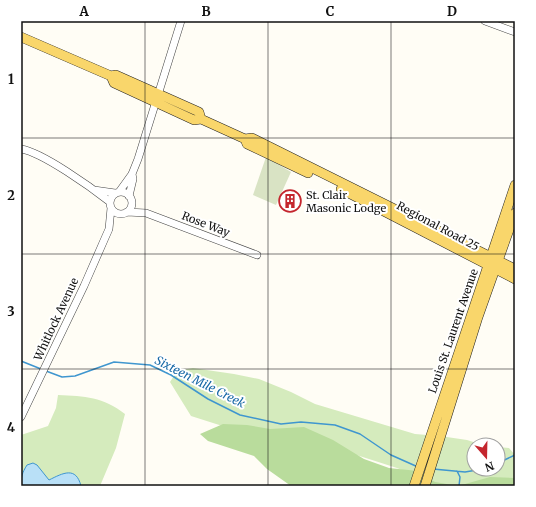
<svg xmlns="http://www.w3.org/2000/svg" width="536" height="507" font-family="Merriweather,serif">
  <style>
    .green { fill: #d5ebbd }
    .forest { fill: #b9dc9c }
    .cemetery { fill: #d9e3c4 }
    .water { fill: #b9e0f7; stroke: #3f96cf }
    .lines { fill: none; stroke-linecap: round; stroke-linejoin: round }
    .stream { stroke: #3f96cf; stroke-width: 1.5 }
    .minor-casing { stroke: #444; stroke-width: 8 }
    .major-casing { stroke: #222; stroke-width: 10 }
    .minor { stroke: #fff; stroke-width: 7 }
    .major { stroke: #f9d66b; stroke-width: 9 }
    .grid { fill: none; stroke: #111; stroke-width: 1; stroke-opacity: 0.55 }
    .labels { text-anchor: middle; stroke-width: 4; stroke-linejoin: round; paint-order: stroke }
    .poi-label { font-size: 11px; fill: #111; stroke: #fff; text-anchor: start }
    .street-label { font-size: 11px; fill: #111; stroke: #fff }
    .water-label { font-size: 12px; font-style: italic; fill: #1768a6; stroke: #fff }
    .neatline { fill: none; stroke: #111; stroke-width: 1.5 }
    .grid-label { font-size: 13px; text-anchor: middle; font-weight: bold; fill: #111 }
  </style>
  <rect width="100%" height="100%" fill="#fffdf5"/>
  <path class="green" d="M193 368 234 374 259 379 291 392 315 404 415 434 440 436 467 440 483 445H474V469H498V447L509 448 515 455V478L489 486H451L436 484 397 468 319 443 235 430 191 416 170 382 177 371Z
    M58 395C85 396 103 397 125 414L116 448 100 486H21V435L48 426 56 408Z"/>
  <path class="forest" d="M223 424 247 425 270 429 304 427 333 440 364 459 389 468 418 471 435 482 458 486H291L267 469 254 456 208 441 200 434Z
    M490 477 515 478V486H458Z"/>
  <path class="cemetery" d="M266 157 291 172 276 205 253 195Z"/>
  <path class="water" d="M33 463 37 465 49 480C63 473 76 466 81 486H21C21 477 22 473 27 465Z"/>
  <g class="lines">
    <path class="stream" d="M21 361 41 369
      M46 371 62 377 75 376 114 362 150 365 171 375 208 399 240 415 281 424 301 422 335 425 360 434 391 455 418 467
      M498 463 515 455
      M433 469 465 472 483 469
      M457 471 460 477 459 486"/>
    <g class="minor-casing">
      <path id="minor" d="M485 21 515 32
        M21 149C42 152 92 188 110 202
        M94 190 115 193
        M119 192 132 174 138 159 181 21
        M110 203a11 11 0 1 1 22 0a11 11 0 1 1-22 0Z
        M129 196 133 179 132 174
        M127 212 146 213 257 255
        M21 417 84 286 105 238 109 229 111 208"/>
    </g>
    <g class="major-casing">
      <path id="major" d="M21 37 111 76 116 75 199 112 201 119
        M111 76 114 83 194 120 201 119 245 139 252 138 515 269
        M245 139 247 144 308 173
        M341 189 515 279
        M414 486 515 185
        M425 486 478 317 515 213"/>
    </g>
    <use href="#minor" class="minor"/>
    <use href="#major" class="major"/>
  </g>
  <path class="grid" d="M145 21V486M268 21V486M391 21V486M21 138H515M21 254H515M21 369H515"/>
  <defs>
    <g id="building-ring" transform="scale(1.15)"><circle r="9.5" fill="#fff" stroke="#c4262e" stroke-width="1.5"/><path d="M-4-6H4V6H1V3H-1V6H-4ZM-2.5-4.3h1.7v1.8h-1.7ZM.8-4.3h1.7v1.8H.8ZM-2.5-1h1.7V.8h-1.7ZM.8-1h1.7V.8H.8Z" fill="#c4262e"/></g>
  </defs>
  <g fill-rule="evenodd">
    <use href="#building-ring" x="290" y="201"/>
  </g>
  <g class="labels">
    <g class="poi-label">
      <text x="306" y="199">St. Clair<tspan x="306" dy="13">Masonic Lodge</tspan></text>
    </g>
    <g class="street-label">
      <text transform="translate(206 224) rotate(21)" y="4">Rose Way</text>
      <text transform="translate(438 226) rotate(28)" y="4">Regional Road 25</text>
      <text transform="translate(56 319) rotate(-65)" y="4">Whitlock Avenue</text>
      <text transform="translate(453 331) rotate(-71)" y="4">Louis St. Laurent Avenue</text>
    </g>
    <g class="water-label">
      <text transform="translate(200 382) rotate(27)" y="4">Sixteen Mile Creek</text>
    </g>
  </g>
  <rect width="536" height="507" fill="none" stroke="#ffffff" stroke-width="44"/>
  <g transform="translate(486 457) rotate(160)"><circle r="19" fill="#ffffff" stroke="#a0a0a0"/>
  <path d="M0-3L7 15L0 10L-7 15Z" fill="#c4262e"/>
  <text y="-6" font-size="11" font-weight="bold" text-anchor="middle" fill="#111111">N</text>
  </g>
  <rect x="22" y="22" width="492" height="463" class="neatline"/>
  <g class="grid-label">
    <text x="84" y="16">A</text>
    <text x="206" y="16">B</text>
    <text x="330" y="16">C</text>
    <text x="452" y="16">D</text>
    <text x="11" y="84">1</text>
    <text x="11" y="200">2</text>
    <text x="11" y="316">3</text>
    <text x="11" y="432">4</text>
  </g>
</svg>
